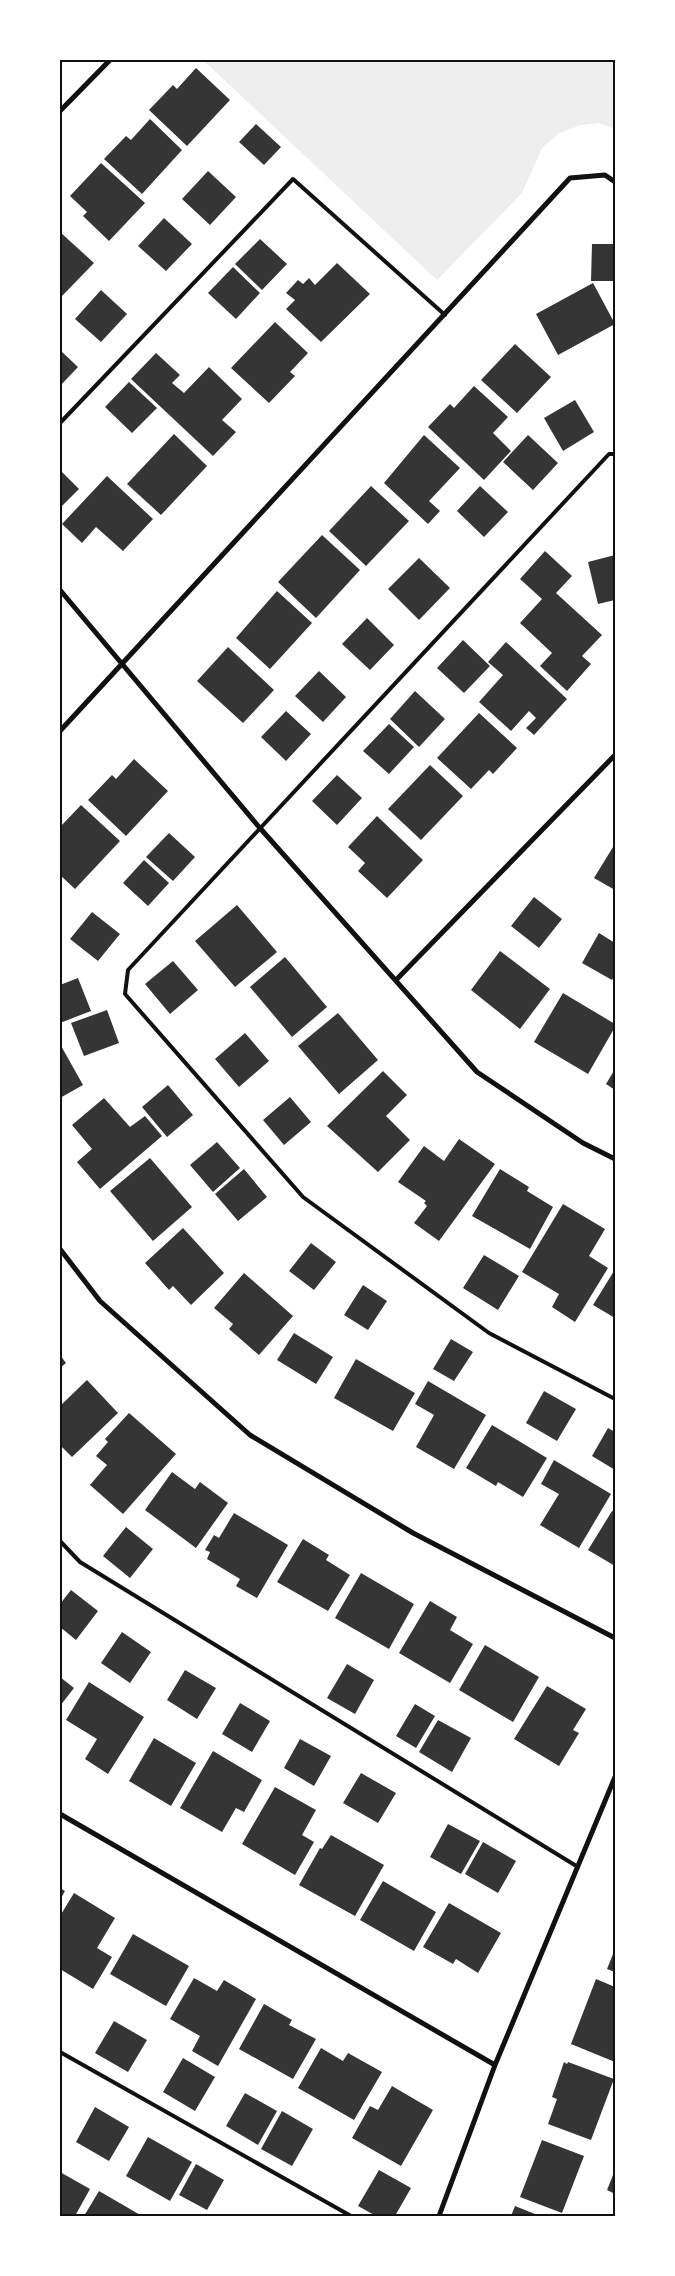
<svg xmlns="http://www.w3.org/2000/svg" width="675" height="2276" font-family="Mulish,sans-serif">
  <style>
    .green { fill: #eee }
    .building { fill: #353535 }
    .lines { fill: none; stroke-linecap: round; stroke-linejoin: round }
    .service { stroke: #111; stroke-width: 4 }
    .minor { stroke: #111; stroke-width: 5 }
    .neatline { fill: none; stroke: #111; stroke-width: 2 }
  </style>
  <rect width="100%" height="100%" fill="#fff"/>
  <path class="green" d="M203 60H615V129L599 123 581 125 559 133 542 148 522 193 437 280Z"/>
  <path class="building" d="M196 68 230 100 187 146 149 110 173 85 177 89Z
    M150 119 182 150 142 194 104 159 126 136 131 140Z
    M256 124 281 147 264 165 239 142Z
    M101 163 145 203 109 241 83 216 87 212 70 196Z
    M208 171 236 197 210 225 182 199Z
    M164 218 192 244 166 271 138 246Z
    M60 232 94 263 62 296 60 294Z
    M260 239 287 264 262 290 235 264Z
    M592 244H615V281H591Z
    M337 263 370 294 321 342 286 309 295 300 286 293 298 280 303 284 309 278 315 285Z
    M233 267 260 293 236 319 208 293Z
    M593 283 615 324 558 355 536 314Z
    M101 290 127 314 101 342 75 319Z
    M275 322 308 353 290 372 295 376 269 403 231 368Z
    M515 344 551 377 517 413 481 380Z
    M60 350 78 367 60 386Z
    M156 353 180 375 172 383 184 393 209 367 242 399 222 420 236 432 213 456 131 379Z
    M129 382 157 408 132 433 105 407Z
    M474 386 508 417 493 433 511 451 484 480 428 427 450 404 454 408Z
    M575 400 594 432 563 451 544 418Z
    M174 434 207 466 161 515 127 484Z
    M424 435 460 468 429 501 440 511 428 524 384 483Z
    M528 435 558 463 533 490 503 462Z
    M60 470 79 489 60 508Z
    M107 476 153 519 123 551 96 527 82 543 62 524Z
    M371 486 409 521 366 566 329 531Z
    M480 486 508 512 484 537 457 511Z
    M322 535 360 570 316 618 278 582Z
    M545 551 572 576 556 593 602 635 582 656 591 664 567 691 540 666 552 653 520 623 542 599 520 579Z
    M615 555V600L598 604 588 562Z
    M419 558 450 588 419 620 388 589Z
    M277 591 312 623 270 669 236 638Z
    M367 618 394 645 370 670 342 644Z
    M463 640 490 666 464 693 437 668Z
    M506 642 567 699 534 735 526 728 536 718 529 711 511 731 479 702 503 675 488 662Z
    M228 647 274 690 243 723 197 681Z
    M319 671 346 697 323 722 295 696Z
    M415 691 445 719 419 747 390 719Z
    M286 711 311 734 286 761 261 737Z
    M479 713 517 748 493 774 489 770 471 789 437 758Z
    M389 724 414 747 389 774 363 751Z
    M134 759 168 791 126 836 88 800 112 775 116 779Z
    M430 765 463 796 421 840 388 809Z
    M337 775 362 798 337 825 312 801Z
    M81 805 120 841 75 889 60 875V827Z
    M377 816 423 860 387 898 358 871 365 863 348 847Z
    M169 833 195 857 173 881 146 857Z
    M613 847 615 848V890L594 878Z
    M144 860 169 883 148 906 123 883Z
    M534 897 562 919 539 948 511 926Z
    M237 905 277 952 235 987 195 941Z
    M92 912 120 934 98 961 70 939Z
    M599 933 615 943V975L612 980 582 963Z
    M500 951 550 989 520 1029 471 990Z
    M285 957 327 1007 292 1037 250 987Z
    M173 961 198 990 170 1014 145 984Z
    M78 978 91 1011 60 1023V985Z
    M563 993 615 1024V1027L588 1074 534 1042Z
    M107 1010 119 1043 84 1056 71 1023Z
    M338 1013 378 1060 339 1094 298 1046Z
    M245 1033 269 1061 239 1087 215 1059Z
    M60 1044 83 1085 60 1098Z
    M615 1069V1090L606 1084Z
    M383 1071 407 1095 386 1116 410 1140 378 1172 327 1126Z
    M168 1085 193 1115 167 1137 142 1107Z
    M290 1097 311 1122 284 1145 263 1120Z
    M104 1098 130 1127 145 1116 162 1136 100 1189 77 1162 92 1149 72 1125Z
    M459 1139 495 1164 439 1241 414 1223 427 1206 424 1203 426 1201 398 1182 424 1146 444 1161Z
    M217 1142 240 1168 213 1192 190 1165Z
    M150 1158 192 1207 153 1241 110 1191Z
    M244 1169 267 1197 238 1221 215 1194Z
    M500 1169 529 1187 527 1191 553 1207 530 1249 472 1216Z
    M563 1204 605 1229 589 1256 608 1268 575 1322 552 1307 559 1294 522 1272Z
    M183 1228 224 1273 191 1305 173 1286 169 1290 145 1263Z
    M311 1243 336 1262 314 1290 289 1271Z
    M484 1255 519 1276 498 1310 463 1288Z
    M614 1271H615V1318L593 1305Z
    M244 1273 293 1316 259 1355 229 1329 233 1324 214 1308Z
    M363 1285 387 1301 368 1330 344 1315Z
    M294 1333 333 1357 316 1384 277 1360Z
    M451 1339 473 1352 454 1381 433 1369Z
    M60 1355 66 1363 60 1368Z
    M356 1359 415 1393 393 1431 334 1398Z
    M87 1380 118 1413 72 1457 60 1445V1406Z
    M428 1381 486 1415 454 1469 416 1447 434 1415 415 1404Z
    M544 1391 576 1409 557 1441 526 1423Z
    M129 1413 176 1454 123 1514 90 1485 107 1465 96 1456 108 1442 105 1439Z
    M492 1425 547 1458 523 1497 498 1482 496 1486 466 1468Z
    M608 1428 615 1432V1470L592 1456Z
    M554 1460 611 1494 579 1548 540 1525 559 1494 541 1484Z
    M172 1472 195 1489 200 1482 228 1503 196 1548 145 1510Z
    M612 1511 615 1512V1566L588 1550Z
    M234 1513 288 1545 257 1598 236 1586 240 1579 207 1559 210 1552 205 1550 214 1535 219 1538Z
    M126 1527 153 1549 130 1578 103 1556Z
    M303 1539 329 1555 326 1560 350 1575 328 1611 277 1582Z
    M361 1573 414 1604 389 1649 335 1618Z
    M71 1590 98 1611 76 1640 60 1627V1604Z
    M430 1601 457 1617 450 1630 473 1644 450 1683 399 1653Z
    M122 1632 151 1652 130 1683 101 1663Z
    M485 1645 539 1677 513 1722 459 1690Z
    M347 1664 374 1680 355 1714 327 1698Z
    M185 1670 216 1688 197 1719 167 1700Z
    M60 1677 74 1688 60 1706Z
    M89 1682 144 1717 108 1774 85 1759 97 1739 66 1720Z
    M547 1686 586 1709 573 1730 579 1733 559 1766 514 1739Z
    M240 1703 270 1721 252 1752 222 1734Z
    M415 1704 435 1716 416 1748 396 1736Z
    M438 1720 471 1738 452 1772 419 1752Z
    M154 1738 196 1763 171 1806 129 1781Z
    M300 1739 331 1756 314 1786 284 1768Z
    M213 1751 262 1780 244 1812 236 1808 222 1832 180 1808Z
    M361 1773 396 1793 378 1823 343 1803Z
    M275 1787 316 1810 302 1835 314 1842 295 1875 242 1844Z
    M448 1824 480 1841 461 1874 430 1857Z
    M331 1835 384 1865 355 1916 299 1885 320 1848 322 1849Z
    M483 1842 516 1861 498 1893 465 1874Z
    M383 1881 436 1912 414 1951 360 1920Z
    M60 1888 65 1891 60 1900Z
    M74 1893 115 1918 97 1948 112 1957 93 1989 60 1969V1916Z
    M449 1903 501 1933 478 1973 456 1959 453 1964 423 1947Z
    M133 1934 189 1966 166 2006 110 1974Z
    M615 1949V1972L607 1969Z
    M194 1978 217 1991 224 1980 256 1999 218 2066 192 2051 200 2036 170 2019Z
    M596 1979 615 1987V2062L571 2044Z
    M264 2004 292 2020 289 2025 316 2039 293 2079 239 2049Z
    M114 2021 147 2040 128 2072 95 2053Z
    M321 2048 343 2061 348 2053 382 2072 354 2120 298 2088Z
    M183 2058 215 2077 195 2111 163 2092Z
    M564 2062 567 2064 568 2062 614 2079 591 2140 548 2124 557 2099 552 2097Z
    M392 2086 433 2110 401 2166 352 2138 370 2106 378 2110Z
    M245 2093 277 2111 258 2145 226 2126Z
    M95 2107 129 2127 109 2161 76 2142Z
    M282 2111 313 2129 292 2166 261 2149Z
    M148 2137 192 2162 170 2201 126 2176Z
    M542 2140 584 2156 562 2213 520 2197Z
    M196 2164 224 2180 207 2210 179 2195Z
    M379 2170 411 2188 395 2216H376L358 2206Z
    M615 2170V2194L607 2190Z
    M60 2172 90 2189 75 2216H60Z
    M99 2191 142 2216H84Z
    M515 2206 540 2216H511Z"/>
  <g class="lines">
    <path class="service" d="M60 423 293 179 445 315
      M615 454H609L128 970 125 994 303 1197 489 1333 615 1399
      M60 1541 80 1562 578 1867
      M60 2052 351 2216"/>
    <path class="minor" d="M60 111 110 60
      M60 590 259 827 477 1072 583 1143 615 1159
      M60 731 570 178 605 175 615 182
      M396 980 615 755
      M60 1249 100 1301 250 1435 413 1533 615 1638
      M60 1814 495 2065
      M439 2216 495 2065 615 1777"/>
  </g>
  <rect width="675" height="2276" fill="none" stroke="#ffffff" stroke-width="122"/>
  <rect x="61" y="61" width="553" height="2154" class="neatline"/>
</svg>
